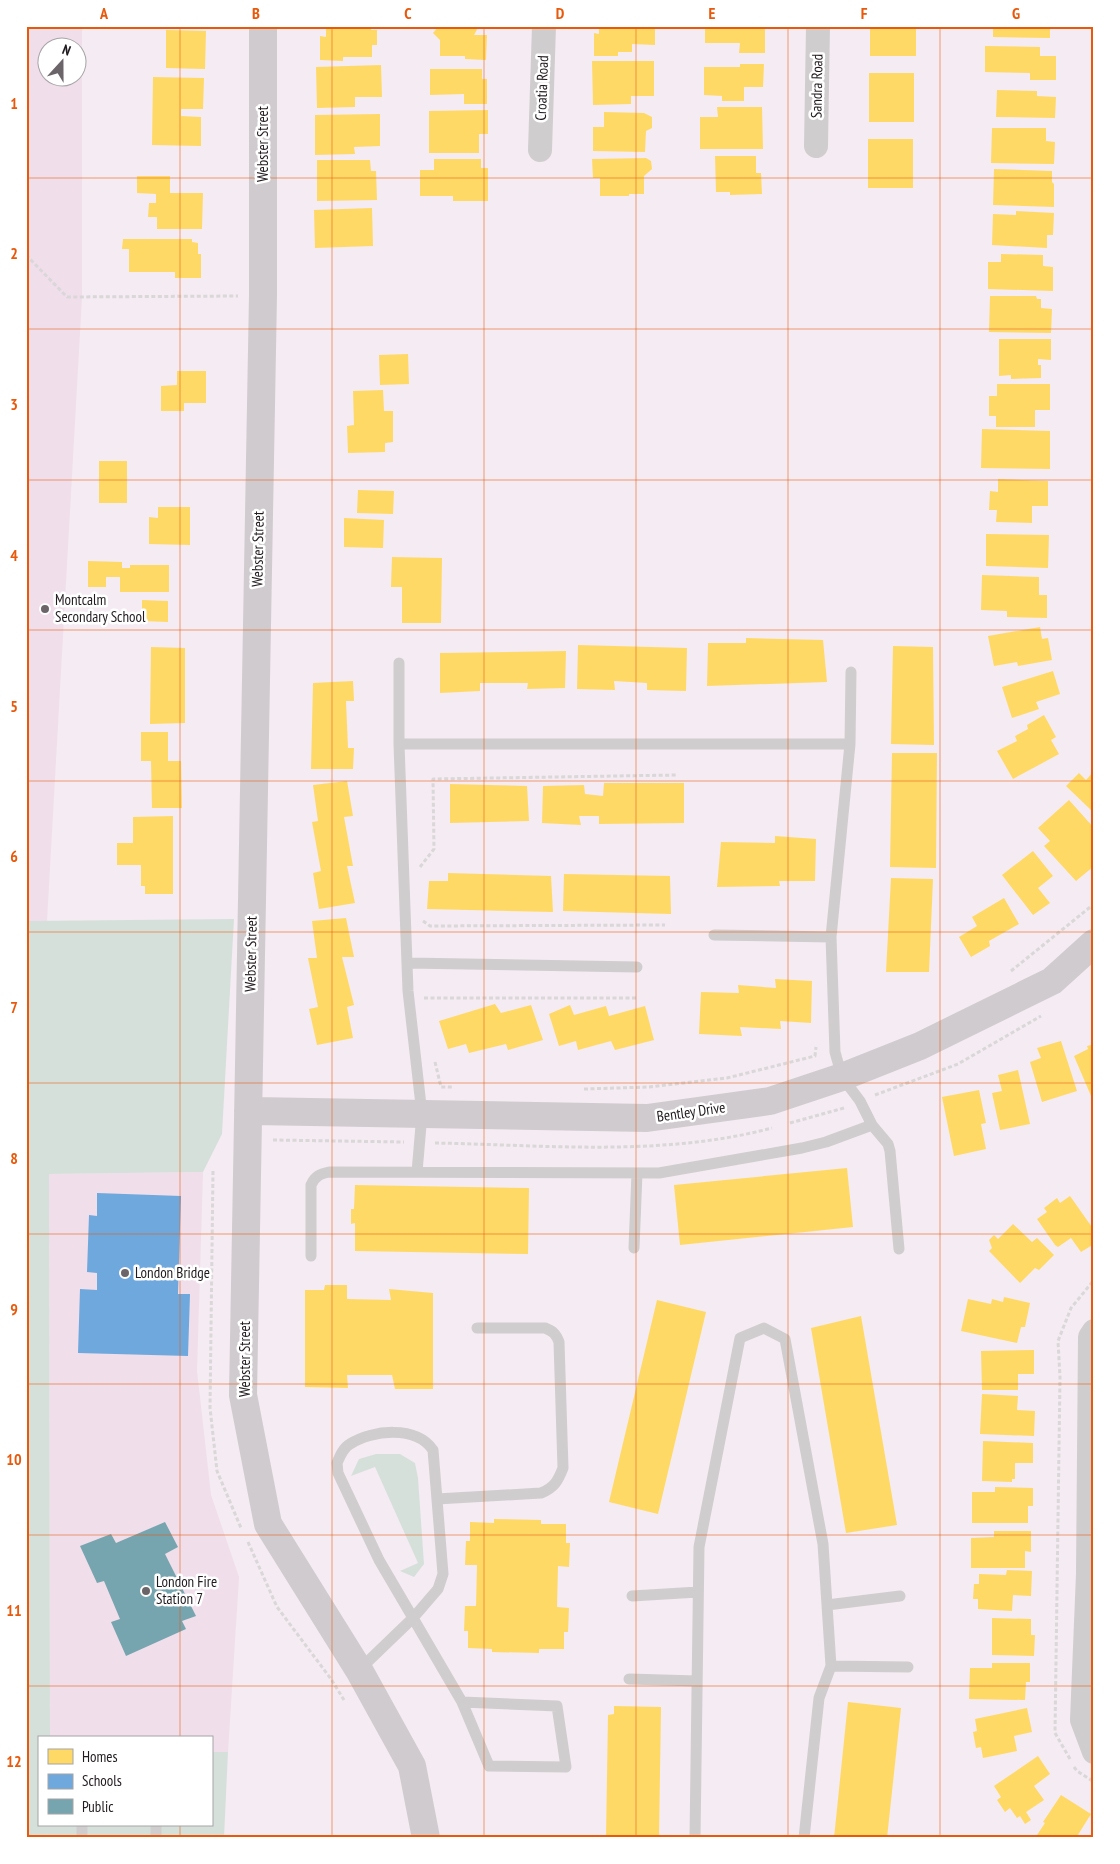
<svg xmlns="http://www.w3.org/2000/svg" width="1120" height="1864" font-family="'PT Sans Narrow',sans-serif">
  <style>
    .built { fill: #f0deea; fill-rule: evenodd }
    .green { fill: #d6e0da }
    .homes { fill: #ffd966 }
    .schools { fill: #6fa8dc }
    .public { fill: #76a5af }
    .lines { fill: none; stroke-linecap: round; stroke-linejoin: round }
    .path { stroke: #d9d7d8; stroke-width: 3; stroke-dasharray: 4 2.5; stroke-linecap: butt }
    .lane { stroke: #d0cdce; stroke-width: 11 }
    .street { stroke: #d0cdce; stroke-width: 24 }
    .secondary { stroke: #d0cbcf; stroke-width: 28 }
    .grid { fill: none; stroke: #e8590c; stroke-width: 1; stroke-opacity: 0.55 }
    .poi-dot { fill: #6b6469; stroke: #fff; stroke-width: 2 }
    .labels { text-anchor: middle; stroke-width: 5; stroke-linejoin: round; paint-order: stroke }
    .street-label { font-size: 15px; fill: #211b1f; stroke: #fff }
    .poi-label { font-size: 15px; fill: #211b1f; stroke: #fff; text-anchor: start }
    .neatline { fill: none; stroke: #e8590c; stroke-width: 2 }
    .grid-label { font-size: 16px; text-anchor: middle; font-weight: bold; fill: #e8590c }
  </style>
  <rect width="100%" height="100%" fill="#f5ebf2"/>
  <path class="built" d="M26 26H82V297L47 921H26ZM48 48H78V78H48Z
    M203 1172 197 1371 211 1495 239 1577 228 1752H211V1738H50L49 1174Z"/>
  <path class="green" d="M234 919 222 1134 203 1172 49 1174 50 1738H39V1825H211V1752H228L224 1838H26V921Z
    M376 1454H400L415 1463 418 1478 424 1564 414 1577 400 1571 418 1563 375 1467 351 1476 359 1459Z"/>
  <path class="homes" d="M326 26H371V30H377V45H372V57H343V61L320 60V36L326 37Z
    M439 26H479L474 35H487L486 60 465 59V56H440V40L433 33Z
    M655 26V45L632 44V52H618V56H594V33L599 34V27Z
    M705 26H762V28H765V53H739L740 43H705Z
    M870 26H916V56H870Z
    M993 26H1050V38L993 37Z
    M166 30 206 31 205 69 166 68Z
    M985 46 1040 47V56H1056V80H1030V73L985 72Z
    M592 61H654V96H631V104L593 105Z
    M740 64H764L763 87H744V101H722V96L704 95V67H740Z
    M381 65 382 97H355V107L317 108 316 67Z
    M430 69H482V79H487V104H464V94L430 95Z
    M869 73H914V122H869Z
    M153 77 204 78 203 109H181V116L201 117V146L152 145Z
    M997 90 1037 91V96L1056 97 1055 118 996 117Z
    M717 107H762L763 149H700V117H718Z
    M488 110V134H479V153H429V111Z
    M604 112 644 113 652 117V128L646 131 645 152 593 151V127H604Z
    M380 114V146L354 147 355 154 315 155V115Z
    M992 128H1046V141L1055 142 1054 164 991 163Z
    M868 139H913V188H868Z
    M715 156H756V173H761L762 194 730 195V192H716Z
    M646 158 651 161 652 169 644 176V194H629V196H600V178H593L592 159Z
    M434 159H481V168H488V201H453V196H420V170H434Z
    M317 160H370L371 171H376L377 200 317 201Z
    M994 169 1052 171V182L1054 184V207L993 205Z
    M137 176H170V193H203L202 229H157V217H148L149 203H156V194L137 193Z
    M372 208 373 246 315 248 314 210Z
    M1016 211 1054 213 1053 235H1047V248L992 245 993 214 1016 215Z
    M123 239H192V242L198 243V254H201V278H175V272H129V249H122Z
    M1001 254 1043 255V266L1053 267V291L988 289V262H1001Z
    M990 296H1036L1037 299H1041V308L1052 309 1051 333 989 332Z
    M999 339H1051V360L1038 359V365H1041V378L1011 379V375L999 376Z
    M408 354 409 384 380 385 379 355Z
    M177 371H206V403H184V411H161V386L177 385Z
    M997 384H1050V410H1035V427H996V416H989V396H997Z
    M383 390 384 411H393V442L385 443V452L348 453 347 426 354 425 353 391Z
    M982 429 1050 431V469L981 468Z
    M99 461H127V503H99Z
    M998 479 1048 481V506H1032V523L996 522 997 510H989L990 491 998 492Z
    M358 490 394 491 393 514 357 513Z
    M158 507H190V545L149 544V517L158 518Z
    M344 518 384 520 383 548 344 547Z
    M986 534 1049 535 1048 568 986 566Z
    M392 557 442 558 441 623H402V587H391Z
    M88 561 122 562V568H130V565H169V592H120V577H106V587H88Z
    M982 575 1039 577V595H1047V618L1007 617V611L981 610Z
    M142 600 168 601V622L142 621Z
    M1040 627 1042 639 1048 638 1052 660 1018 666 1017 662 994 666 988 636Z
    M746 638 823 640 827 682 707 686 708 643H746Z
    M578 645 687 648 686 691 647 690V683L614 681 615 690 577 689Z
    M893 646 933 647 934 745 891 744Z
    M151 647 185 648V723L150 724Z
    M566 651 565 688 527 689 528 683H480V691L440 693V653Z
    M1053 671 1060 694 1036 702 1039 709 1012 718 1002 687Z
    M353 681 354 701H346L348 748H354L353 769H311L313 683Z
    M1044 715 1056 737 1051 740 1059 754 1013 779 997 751 1017 741 1015 736 1028 729 1027 725Z
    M141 732H168V761H181L182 808H152L151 761H141Z
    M892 753H937L936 868 890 867Z
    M1094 771V813L1066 786 1079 773 1086 780Z
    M347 781 353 816 344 817 353 866H347L355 903 319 909 313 873 321 871 312 822 318 821 313 785Z
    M604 783H684V823L599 824V816H579L581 825 542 823 543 786 584 785 585 794 603 796Z
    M450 784 527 786 529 821 450 823Z
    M1069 800 1094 828V866L1076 881 1044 846 1050 841 1038 828Z
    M173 816V894H145V886H141V865H117V843H133V817Z
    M775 836 816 839 815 881H779L780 886 717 887 721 842 775 843Z
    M1033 851 1053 876 1038 888 1050 903 1033 915 1002 875Z
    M448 873 551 876 553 912 427 909 429 881H448Z
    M564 874 670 876 671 914 563 911Z
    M891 878 933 879 929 972H886Z
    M1004 898 1019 924 989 941 990 946 971 957 959 937 977 926 972 917Z
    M346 918 354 957H342L354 1005 347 1007 353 1038 317 1045 309 1009 318 1007 308 958H317L312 921Z
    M775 979 812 981 811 1023 780 1021 781 1029 740 1027 742 1036 699 1034 701 992 739 993 738 985 776 988Z
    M495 1004 501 1013 531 1005 543 1040 508 1050 506 1044 469 1053 466 1044 448 1049 439 1021Z
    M570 1005 574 1015 606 1006 609 1016 645 1006 654 1040 615 1050 611 1041 578 1050 576 1041 559 1046 549 1014Z
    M1061 1041 1077 1091 1042 1102 1030 1062 1041 1058 1037 1048Z
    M1094 1044V1103L1074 1056 1088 1049 1087 1046Z
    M1018 1070 1030 1124 1000 1130 992 1093 1002 1091 998 1075Z
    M979 1090 986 1123 981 1124 986 1149 954 1156 942 1097Z
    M847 1168 853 1227 680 1245 674 1185Z
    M355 1185 529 1188 528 1254 355 1251V1223L351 1224V1209H354Z
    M1070 1196 1094 1230V1244L1081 1252 1071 1238 1058 1247 1055 1245 1037 1219 1047 1212 1044 1208 1057 1198 1060 1203Z
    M1013 1224 1032 1242 1037 1238 1054 1255 1039 1270 1035 1268 1020 1283 989 1251 992 1248 989 1240 994 1235 998 1239Z
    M325 1285H347V1299L391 1300 389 1289 433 1293V1389H395L392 1375H347L348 1388 305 1387V1290H324Z
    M1004 1297 1030 1303 1025 1327H1021L1017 1343 961 1331 968 1299 991 1304 992 1299 1003 1302Z
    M657 1300 706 1312 658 1514 609 1502Z
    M861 1316 897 1525 846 1533 811 1328Z
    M1034 1350V1374H1018V1390H982L981 1351Z
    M982 1394 1018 1396 1017 1410 1035 1411 1034 1436 980 1434Z
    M983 1441 1033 1443V1463H1015V1479H1012V1482L982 1481Z
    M995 1487 1033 1488V1506H1028V1523H972V1492H995Z
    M494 1519 541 1520V1524H566V1543H570L569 1567 558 1566 557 1607 569 1608 568 1632H564V1649H539V1653L492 1652V1649L468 1648V1631H464L465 1606H476L477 1565H465L466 1541H470V1522L494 1523Z
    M994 1531H1031V1552L1025 1551V1568H971V1538L994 1537Z
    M1007 1570 1032 1571 1031 1596 1013 1595 1012 1611 978 1609V1599H973L974 1584H979V1574L1006 1575Z
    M992 1618 1031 1619V1635H1035L1034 1656 992 1655Z
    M992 1663H1030V1682H1026L1025 1700 969 1699 970 1668H992Z
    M848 1702 901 1708 887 1838H834Z
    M614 1706 661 1707 659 1838H606L608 1715 614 1714Z
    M1027 1708 1032 1732 1014 1736 1017 1751 983 1758 981 1747 976 1748 973 1732 977 1731 975 1719Z
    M1038 1756 1050 1774 1034 1786 1044 1800 1026 1812 1031 1820 1025 1824 1020 1816 1017 1818 1010 1808 1005 1812 997 1800 1001 1797 994 1786Z
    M1061 1795 1091 1814 1076 1838H1035L1045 1823 1043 1822Z"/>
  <path class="schools" d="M97 1193 181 1196 178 1294H190L188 1356 78 1353 80 1289 97 1290V1273L87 1272 89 1215 97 1216Z"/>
  <path class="public" d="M165 1522 178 1547 165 1554 196 1616 182 1621 186 1629 126 1656 111 1622 120 1619 104 1581 97 1583 80 1546 111 1534 116 1543Z"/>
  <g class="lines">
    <path class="path" d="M26 255 67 297 238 296
      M420 867 434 849 433 779 677 775
      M423 921 430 926 665 925
      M1011 971 1094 904
      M424 998H636
      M435 1062 441 1087H452
      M584 1089 649 1087 727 1078 815 1056 816 1047
      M875 1095 958 1064 1041 1016
      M790 1123 844 1108
      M273 1140 404 1142
      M435 1143C546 1145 663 1157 772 1128
      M213 1171 210 1408 217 1471 241 1528
      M248 1542 277 1607 331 1679 344 1700
      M1070 1759 1055 1733 1060 1377 1058 1341 1071 1308 1094 1280
      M1074 1767 1077 1771 1094 1782"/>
    <path class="lane" d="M399 663V744L408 991 422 1114 417 1172
      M851 672 850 744 831 937 835 1052 842 1077 860 1101 872 1125 888 1144 890 1151 899 1249
      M399 744H850
      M714 935 831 937
      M408 963 637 967
      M634 1248 637 1173
      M311 1256V1185C315 1176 320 1174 329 1172L659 1173 802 1148 826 1142 872 1125
      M437 1499 541 1493C554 1488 558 1481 563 1468L559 1342C556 1334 553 1331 545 1328H477
      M632 1596 698 1592
      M827 1605 900 1596
      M831 1666 908 1667
      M359 1670 413 1618 379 1560 338 1473 337 1463C340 1456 343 1448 350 1444 372 1430 416 1425 433 1450L443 1574 438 1589 413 1618 462 1702 489 1766 566 1767 557 1706 462 1702
      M629 1679 697 1681
      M82 1825V1838
      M156 1825V1838
      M695 1838 699 1547 740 1338 764 1328 785 1339 823 1544 831 1666 819 1698 804 1838"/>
    <path class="street" d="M816 146 818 26
      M540 150 544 26
      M1094 1331 1090 1337 1088 1574 1082 1720 1094 1752"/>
    <path class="secondary" d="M263 26V295L243 1395 268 1524 359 1670 412 1766 426 1838
      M248 1111 647 1118 770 1101 842 1077 920 1046 1052 981 1094 943"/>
  </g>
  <path class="grid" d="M180 26V1738M332 26V1838M484 26V1838M636 26V1838M788 26V1838M940 26V1838M26 178H1094M26 329H1094M26 480H1094M26 630H1094M26 781H1094M26 932H1094M26 1083H1094M26 1234H1094M26 1384H1094M26 1535H1094M26 1686H1094M180 1825V1838"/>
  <g class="poi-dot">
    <circle cx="45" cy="609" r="5"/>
    <circle cx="125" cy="1273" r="5"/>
    <circle cx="146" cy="1591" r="5"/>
  </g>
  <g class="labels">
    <g class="street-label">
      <text transform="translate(817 86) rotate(-89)" y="5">Sandra Road</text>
      <text transform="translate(542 88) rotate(-88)" y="5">Croatia Road</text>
      <text transform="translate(263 144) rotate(-90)" y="5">Webster Street</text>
      <text transform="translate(258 549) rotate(-89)" y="5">Webster Street</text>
      <text transform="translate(251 954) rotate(-89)" y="5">Webster Street</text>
      <text transform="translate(691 1112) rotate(-8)" y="5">Bentley Drive</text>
      <text transform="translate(245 1359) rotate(-90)" y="5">Webster Street</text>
    </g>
    <g class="poi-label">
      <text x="55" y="605">Montcalm<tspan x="55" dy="17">Secondary School</tspan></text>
      <text x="135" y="1278">London Bridge</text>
      <text x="156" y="1587">London Fire<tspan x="156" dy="17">Station 7</tspan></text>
    </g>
  </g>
  <rect width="1120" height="1864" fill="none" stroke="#ffffff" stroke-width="55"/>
  <rect x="38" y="1736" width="175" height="90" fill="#ffffff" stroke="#a6a4a5"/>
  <rect x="48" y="1749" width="25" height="15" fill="#ffd966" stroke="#a6a4a5"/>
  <text x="82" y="1762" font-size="15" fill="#211b1f">Homes</text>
  <rect x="48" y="1774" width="25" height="15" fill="#6fa8dc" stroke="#a6a4a5"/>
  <text x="82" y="1786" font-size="15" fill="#211b1f">Schools</text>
  <rect x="48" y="1799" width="25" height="15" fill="#76a5af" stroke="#a6a4a5"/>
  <text x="82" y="1812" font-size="15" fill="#211b1f">Public</text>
  <g transform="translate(62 62) rotate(21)"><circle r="24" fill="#ffffff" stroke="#a6a4a5"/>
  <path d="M0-4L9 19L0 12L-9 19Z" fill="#6b6469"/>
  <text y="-8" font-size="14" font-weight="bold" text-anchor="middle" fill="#211b1f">N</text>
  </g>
  <rect x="28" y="28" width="1064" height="1808" class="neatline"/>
  <g class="grid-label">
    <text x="104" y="19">A</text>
    <text x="256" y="19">B</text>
    <text x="408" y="19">C</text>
    <text x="560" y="19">D</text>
    <text x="712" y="19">E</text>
    <text x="864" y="19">F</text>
    <text x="1016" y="19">G</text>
    <text x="14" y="109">1</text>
    <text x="14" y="259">2</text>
    <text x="14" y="410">3</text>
    <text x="14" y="561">4</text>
    <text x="14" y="712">5</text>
    <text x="14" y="862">6</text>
    <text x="14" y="1013">7</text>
    <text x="14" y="1164">8</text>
    <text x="14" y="1315">9</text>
    <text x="14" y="1465">10</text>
    <text x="14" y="1616">11</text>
    <text x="14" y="1767">12</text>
  </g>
</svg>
